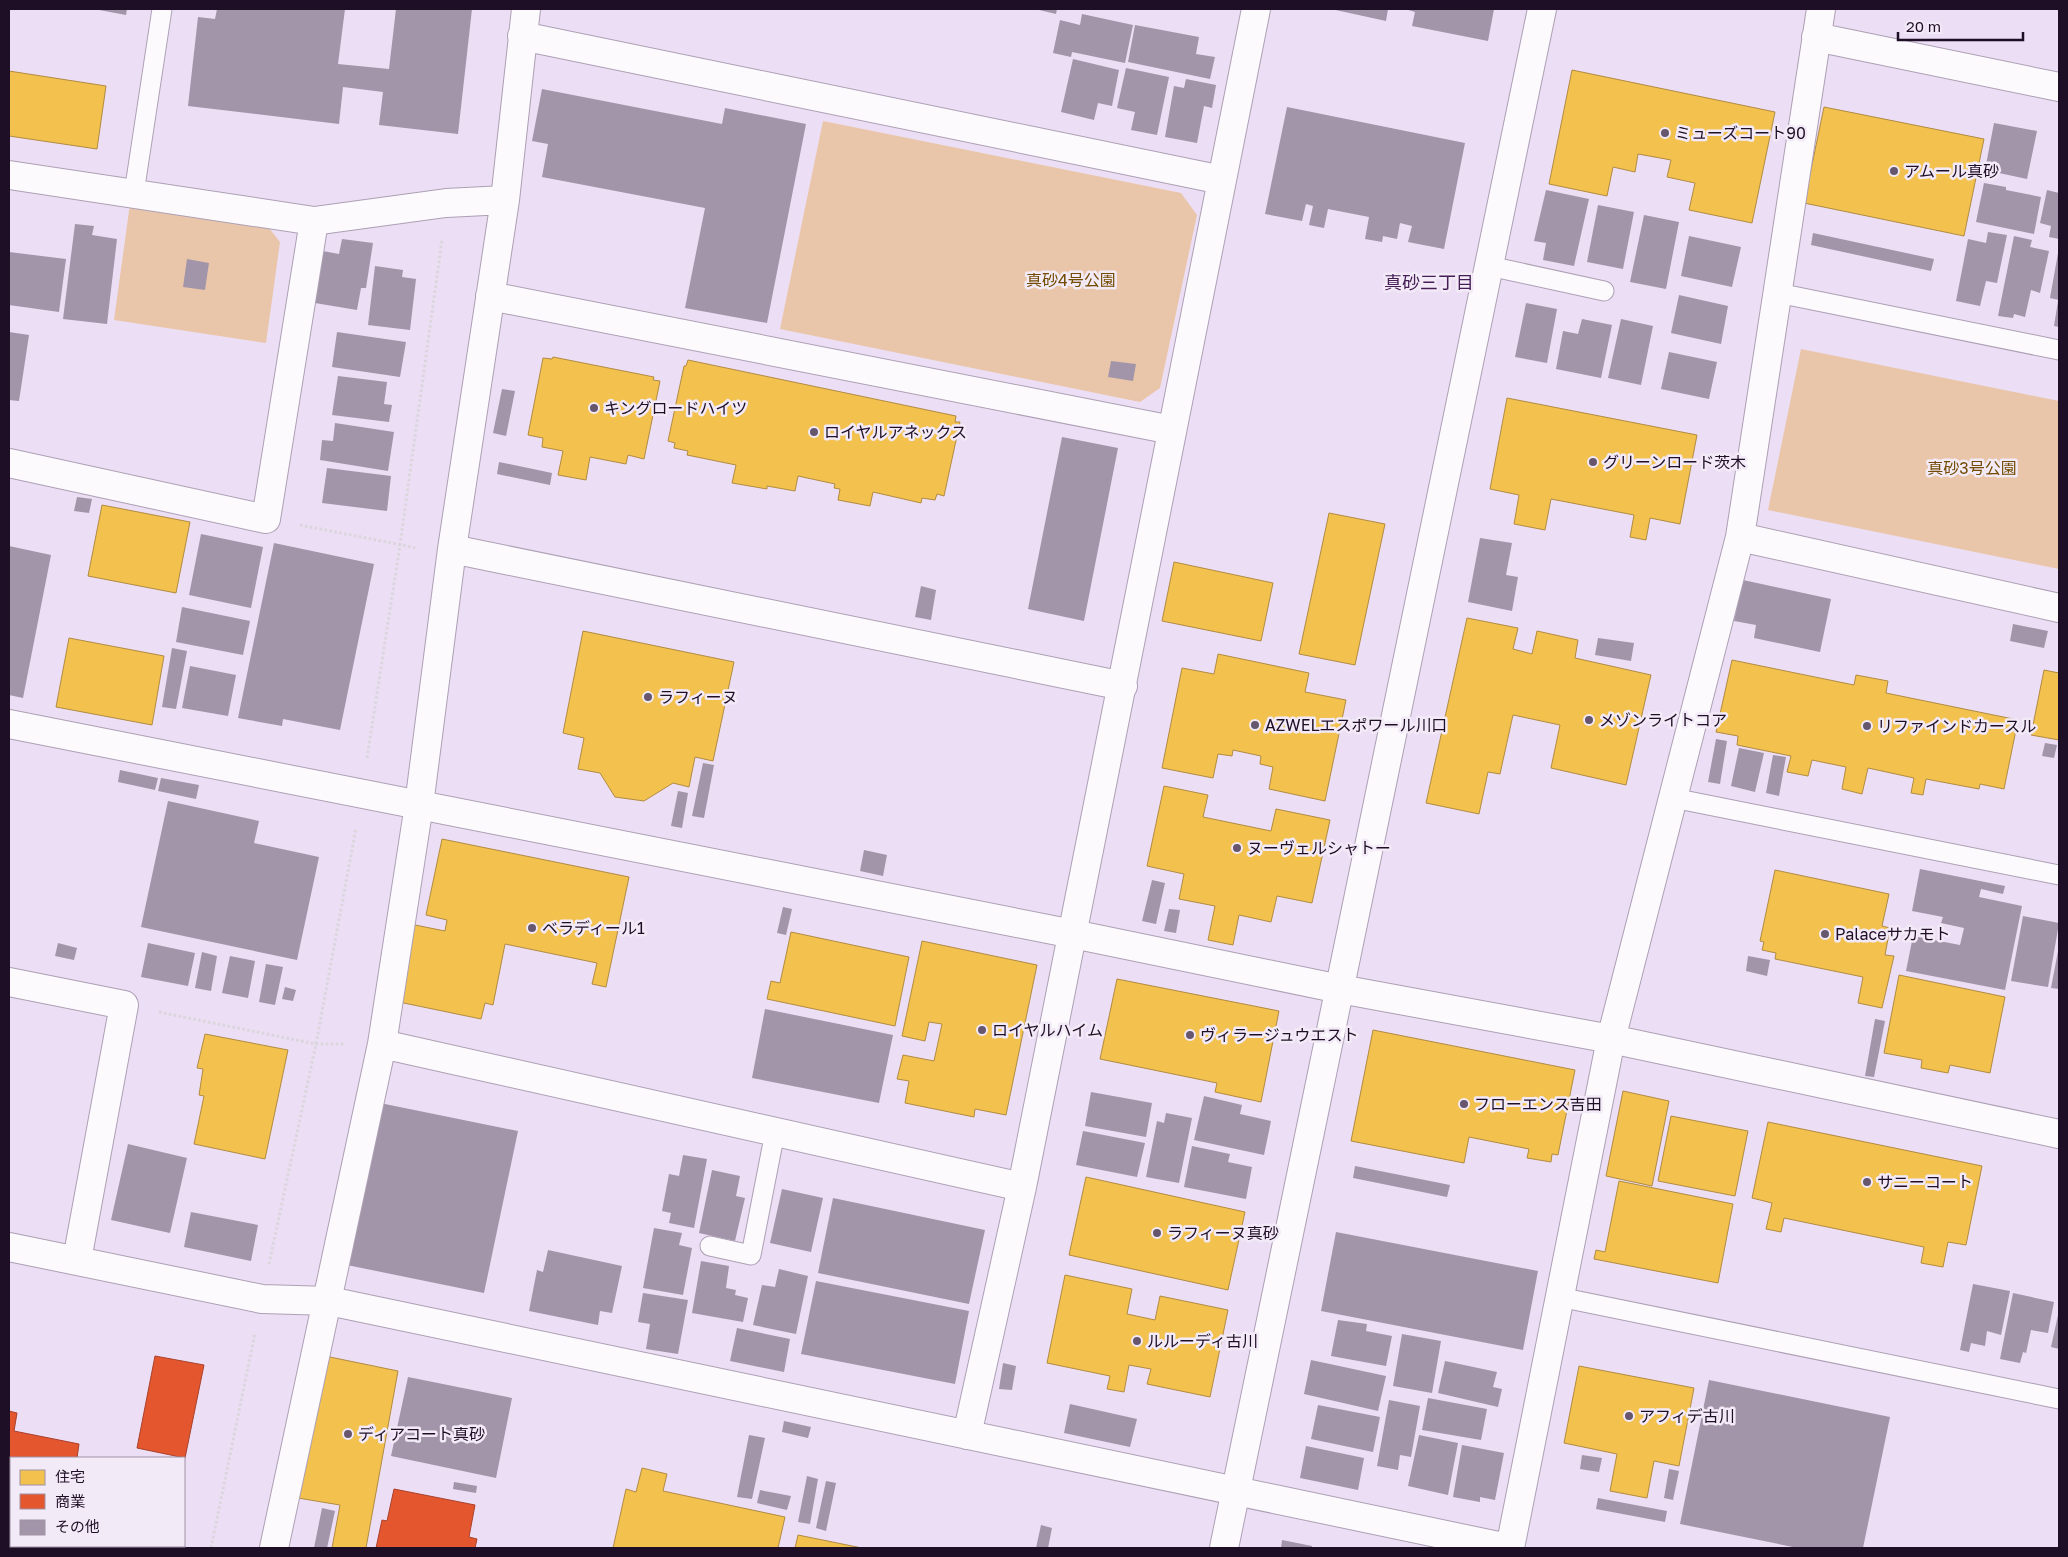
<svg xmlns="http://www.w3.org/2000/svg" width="2068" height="1557" font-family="'Golos Text','Noto Sans JP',sans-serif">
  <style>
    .green { fill: #e9c6a9 }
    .homes { fill: #f2c14e; stroke: #b28b42 }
    .shops { fill: #e4572e; stroke: #a9412c }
    .building { fill: #a295a9 }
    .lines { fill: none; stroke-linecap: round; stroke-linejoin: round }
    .lane-casing { stroke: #ada0b5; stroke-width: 21 }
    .street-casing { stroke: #ada0b5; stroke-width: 30 }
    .secondary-casing { stroke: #ada0b5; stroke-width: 30 }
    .path { stroke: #dad6dc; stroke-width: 3; stroke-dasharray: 2.5 2.5; stroke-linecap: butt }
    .lane { stroke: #fcfafd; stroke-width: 19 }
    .street { stroke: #fcfafd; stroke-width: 28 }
    .secondary { stroke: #fcfafd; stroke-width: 28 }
    .poi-dot { fill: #66576e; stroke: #f3eaf7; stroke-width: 2 }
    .labels { text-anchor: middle; stroke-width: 5; stroke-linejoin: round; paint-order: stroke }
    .poi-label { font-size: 16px; fill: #1e0e26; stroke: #f3eaf7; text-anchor: start }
    .park-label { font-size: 16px; fill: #734b00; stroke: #f3eaf7 }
    .neighbourhood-label { font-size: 18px; fill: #441e55; stroke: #f3eaf7 }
  </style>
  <rect width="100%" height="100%" fill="#ecdef4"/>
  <path class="green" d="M823 121 1181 193 1197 215 1160 388 1140 402 780 329Z
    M130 204 262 219 280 242 266 343 114 320Z
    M1801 349 2059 401V569L1768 510Z"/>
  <path class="homes" d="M1572 70 1775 112 1752 223 1689 210 1695 183 1667 177 1671 160 1638 154 1635 172 1613 167 1607 196 1549 184Z
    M9 71 106 86 97 149 9 136Z
    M1824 107 1984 139 1964 236 1804 203Z
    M553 357 654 377 653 380 660 381 644 459 628 455 626 464 590 457 586 480 558 475 563 451 542 447 543 438 528 435 543 358 552 359Z
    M688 360 956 416 955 422H960L944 496 937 494 935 500 922 498 921 503 873 492 870 506 838 500 840 489 834 488 835 484 798 476 795 491 767 486V489L732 483 736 465 687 455 688 451 674 448 675 443 668 441 684 366H686Z
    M1507 398 1697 435 1680 524 1650 518 1646 540 1630 537 1634 515 1551 499 1545 530 1514 524 1519 495 1490 489Z
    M102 505 190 522 176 593 88 576Z
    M1329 513 1385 524 1355 665 1299 654Z
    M1174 562 1273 583 1261 641 1162 621Z
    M1467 618 1518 628 1513 649 1532 654 1537 631 1578 640 1575 658 1651 675 1626 785 1551 768 1560 725 1513 715 1500 774 1488 772 1479 814 1426 803Z
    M583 631 734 662 713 761 695 757 689 787 673 783 644 801 615 797 600 773 578 769 584 738 563 733Z
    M69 638 164 656 152 725 56 707Z
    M1218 654 1309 673 1305 692 1346 700 1325 801 1269 789 1273 767 1260 764 1261 756 1233 750 1232 756 1218 754 1213 778 1162 768 1182 668 1214 674Z
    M1732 660 1854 685 1856 675 1888 681 1886 693 2018 720 2004 789 1980 784 1979 789 1926 779 1923 795 1911 793 1914 778 1868 768 1862 794 1842 789 1846 767 1812 760 1808 776 1787 772 1791 756 1737 745 1738 736 1716 732Z
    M2044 670 2059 673V740L2031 735Z
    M1164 786 1208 795 1203 817 1271 831 1276 809 1330 820 1312 903 1277 896 1271 922 1239 915 1233 945 1208 940 1215 906 1179 899 1184 874 1147 866Z
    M442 839 629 877 606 987 592 984 597 963 505 944 493 1005 485 1003 481 1019 399 1002 415 925 445 931 447 920 426 915Z
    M1775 870 1889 894 1882 926 1890 928 1885 955 1894 956 1882 1008 1858 1003 1863 977 1775 959 1776 953 1762 950 1764 942 1760 941Z
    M791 932 909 957 895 1026 767 999 771 981 780 983Z
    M922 941 1037 965 1006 1115 975 1109 974 1117 905 1103 909 1081 897 1079 903 1055 934 1061 942 1024 929 1022 925 1041 902 1036Z
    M1899 975 2005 997 1990 1073 1950 1065 1948 1073 1921 1068 1922 1060 1884 1053Z
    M1117 979 1279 1011 1261 1102 1215 1092 1217 1083 1100 1059Z
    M1373 1030 1575 1070 1558 1155 1552 1154 1551 1162 1527 1158 1529 1149 1469 1137 1464 1163 1351 1141Z
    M205 1034 288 1050 265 1159 194 1144 204 1096 199 1095 203 1069 197 1068Z
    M1623 1091 1669 1101 1652 1186 1606 1176Z
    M1671 1116 1748 1131 1735 1196 1658 1181Z
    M1768 1122 1982 1166 1966 1245 1948 1242 1943 1267 1921 1263 1924 1247 1784 1218 1781 1232 1766 1229 1772 1203 1752 1198Z
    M1086 1177 1245 1212 1228 1290 1069 1255Z
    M1619 1181 1733 1204 1718 1283 1594 1259 1596 1250 1605 1252Z
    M1065 1275 1132 1289 1127 1314 1155 1320 1160 1296 1228 1310 1210 1397 1147 1384 1151 1369 1129 1365 1124 1392 1107 1389 1110 1376 1047 1363Z
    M325 1356 398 1371 366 1548H332L340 1505 298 1498Z
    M1579 1366 1694 1388 1679 1466 1654 1461 1647 1498 1610 1491 1617 1454 1564 1443Z
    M642 1468 667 1474 663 1491 785 1517 778 1548H613L626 1489 636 1492Z
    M798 1535 862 1548H795Z"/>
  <path class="shops" d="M155 1356 204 1365 185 1458 137 1448Z
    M9 1411 17 1413 14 1431 79 1444 77 1458H11V1510L9 1509Z
    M394 1489 475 1505 469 1537 477 1539 475 1548H376L382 1520 387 1521Z"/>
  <path class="building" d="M94 9H127L126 15Z
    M217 9H345L338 64 389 69 396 9H472L458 134 379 125 383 92 343 87 339 124 188 106 198 17 215 19Z
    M1035 9H1057L1056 14Z
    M1331 9H1388L1386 21Z
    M1405 9H1494L1488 41 1412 26 1415 12Z
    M1082 14 1133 25 1125 63 1072 52 1071 57 1053 53 1060 20 1080 25Z
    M1135 25 1199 37 1196 54 1215 57 1210 79 1128 62Z
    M1073 59 1119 70 1112 106 1098 103 1094 120 1061 112Z
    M1126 68 1169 77 1157 135 1131 130 1135 112 1117 108Z
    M1186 79 1216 85 1212 108 1204 106 1197 143 1165 137 1174 86 1184 88Z
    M542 89 722 124 725 108 806 124 767 323 685 308 705 208 542 177 548 144 532 141Z
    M1287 107 1465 143 1444 249 1408 242 1412 226 1400 223 1397 239 1383 236 1382 242 1365 239 1369 217 1328 209 1324 228 1309 225 1313 206 1306 204 1302 221 1265 214Z
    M1994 123 2037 131 2027 179 1985 170Z
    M1984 183 2006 187V190L2041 197 2034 234 1976 222Z
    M1546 190 1589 199 1574 266 1543 260 1546 243 1534 241Z
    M2047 190 2059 193V239L2049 237 2051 226 2040 223Z
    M1598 205 1634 212 1623 269 1587 262Z
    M1644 215 1679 222 1666 289 1630 282Z
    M75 224 94 226 92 235 117 239 107 324 63 319Z
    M1988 232 2007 235 1997 283 1986 281 1980 306 1956 301 1968 239 1986 243Z
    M1813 233 1934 259 1931 271 1811 245Z
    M1689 236 1741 247 1732 287 1681 276Z
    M2014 236 2032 240 2030 247 2049 251 2040 293 2031 290 2025 317 2014 314 2013 318 1998 316Z
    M342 239 373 243 366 288H361L357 310 315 303 323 251 339 254Z
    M9 252 66 259 59 312 9 305Z
    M2058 253H2059V300L2050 298Z
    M187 259 209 263 205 290 183 287Z
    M375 266 403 270 402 277 416 279 410 330 368 325Z
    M1679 295 1728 306 1721 344 1671 333Z
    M2058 301H2059V327L2054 326Z
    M1526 303 1557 309 1547 363 1515 357Z
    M1582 319 1612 325 1601 378 1556 369 1563 331 1578 334Z
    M1621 319 1653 326 1641 385 1608 378Z
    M9 332 29 335 19 401 9 400Z
    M337 332 406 342 400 377 332 367Z
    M1669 352 1717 362 1709 399 1661 389Z
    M1111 361 1136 364 1133 381 1108 377Z
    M338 376 387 382 384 404 392 405 389 422 332 415Z
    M502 389 515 391 506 436 493 433Z
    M335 423 394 432 388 471 320 460 322 440 333 441Z
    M1062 437 1118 448 1084 621 1028 609Z
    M499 462 552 473 550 485 497 474Z
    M327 468 391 476 387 511 322 503Z
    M77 497 92 499 89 513 74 511Z
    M201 534 263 547 251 608 189 595Z
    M1480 538 1512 543 1506 575 1518 577 1512 611 1468 602Z
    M274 543 374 564 340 730 283 719 282 726 238 718Z
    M9 546 51 555 23 698 9 695Z
    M1743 580 1831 599 1820 652 1754 638 1756 625 1734 621Z
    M921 586 936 590 931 620 915 617Z
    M182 607 250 621 243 655 176 642Z
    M2013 624 2048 631 2044 648 2010 641Z
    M1598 638 1634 643 1631 661 1595 655Z
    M172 648 187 651 176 709 162 707Z
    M190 666 236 675 228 716 182 708Z
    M1716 739 1727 741 1720 784 1708 782Z
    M2045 743 2057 745 2054 758 2042 756Z
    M1739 748 1764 753 1755 792 1731 786Z
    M1773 755 1786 757 1779 796 1766 793Z
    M703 763 714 765 704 818 692 816Z
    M120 770 158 778 155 790 118 782Z
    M161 778 199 785 196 799 158 791Z
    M678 791 688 793 682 828 671 826Z
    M168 801 259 821 254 843 319 857 297 960 141 927Z
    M864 850 887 855 883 876 860 871Z
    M1920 869 2005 886 2003 894 1981 889 1979 897 2022 906 2005 990 1906 971 1913 936 1960 945 1964 928 1941 923 1943 917 1912 911Z
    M1152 880 1165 883 1156 924 1142 921Z
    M783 907 792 909 786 935 777 933Z
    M1169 909 1180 910 1176 933 1164 931Z
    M2023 916 2059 923 2048 987 2011 981Z
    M58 943 77 948 74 960 55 956Z
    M148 943 195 953 188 986 141 977Z
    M2058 951H2059V989L2051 988Z
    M202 952 217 956 211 991 195 988Z
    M230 956 255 961 248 998 222 993Z
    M1748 956 1770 960 1767 976 1746 971Z
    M266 964 283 967 275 1005 259 1002Z
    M285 987 296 990 293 1001 282 999Z
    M765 1009 893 1035 879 1103 752 1078Z
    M1875 1019 1885 1021 1874 1077 1865 1076Z
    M1091 1092 1152 1103 1146 1137 1085 1126Z
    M1204 1096 1242 1105 1240 1114 1271 1121 1264 1155 1194 1140Z
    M380 1103 518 1131 484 1293 347 1265Z
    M1166 1113 1192 1118 1179 1183 1146 1177 1157 1121 1164 1123Z
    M1083 1131 1145 1143 1137 1177 1076 1165Z
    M128 1144 187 1158 170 1233 111 1220Z
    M1192 1146 1230 1154 1228 1162 1252 1167 1246 1199 1184 1187Z
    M683 1155 707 1159 694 1228 669 1223 671 1213 662 1211 669 1174 679 1176Z
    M1355 1166 1450 1185 1447 1197 1353 1178Z
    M712 1170 740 1176 736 1196 745 1198 735 1241 699 1233Z
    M782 1189 823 1198 811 1252 770 1243Z
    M833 1198 985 1230 969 1304 818 1273Z
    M191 1212 258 1225 251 1261 184 1247Z
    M654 1228 682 1233 679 1245 692 1248 683 1295 643 1288Z
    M1336 1232 1538 1271 1523 1350 1321 1311Z
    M548 1250 622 1266 612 1313 600 1311 598 1325 529 1311 537 1270 543 1272Z
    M701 1261 729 1266 726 1288 736 1290 735 1295 748 1298 743 1322 692 1313Z
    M779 1269 808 1276 796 1334 753 1325 762 1285 775 1287Z
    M816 1281 969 1311 955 1384 801 1354Z
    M1973 1284 2010 1291 2001 1335 1987 1331 1985 1346 1971 1343 1969 1352 1960 1350Z
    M643 1293 688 1300 678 1354 646 1349 650 1324 638 1322Z
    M2013 1293 2054 1302 2048 1333 2031 1330 2026 1353 2023 1352 2020 1363 2000 1359Z
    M2058 1315H2059V1349L2051 1347Z
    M1338 1320 1367 1324 1366 1331 1392 1336 1386 1366 1331 1356Z
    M737 1328 790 1339 784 1372 730 1361Z
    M1402 1334 1441 1341 1432 1393 1393 1386Z
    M1311 1360 1386 1376 1378 1411 1304 1394Z
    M1445 1361 1497 1372 1493 1387 1502 1389 1498 1407 1438 1393Z
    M1003 1363 1016 1366 1012 1390 999 1389Z
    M408 1377 512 1398 496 1478 391 1456Z
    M1709 1380 1890 1417 1863 1548H1798L1680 1524Z
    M1428 1398 1487 1409 1481 1440 1422 1430Z
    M1389 1400 1420 1406 1411 1457 1400 1455 1398 1470 1377 1466Z
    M1070 1404 1137 1419 1130 1447 1064 1433Z
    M1318 1405 1380 1417 1373 1452 1311 1439Z
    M784 1421 811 1427 808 1438 782 1432Z
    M749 1435 765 1438 752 1499 737 1497Z
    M1419 1435 1458 1443 1448 1495 1408 1486Z
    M1462 1445 1504 1453 1495 1500 1480 1497V1502L1453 1497Z
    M1306 1446 1364 1458 1358 1490 1300 1478Z
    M1582 1455 1602 1458 1599 1472 1580 1469Z
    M1669 1469 1679 1471 1673 1500 1664 1498Z
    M807 1476 818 1479 810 1524 798 1522Z
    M826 1481 836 1483 826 1531 816 1528Z
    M454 1482 477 1486 476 1493 453 1489Z
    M760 1490 791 1496 787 1510 757 1503Z
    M1598 1498 1667 1511 1665 1522 1596 1509Z
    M322 1508 335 1511 327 1548H314Z
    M1041 1525 1052 1528 1048 1548H1036Z
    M1282 1540 1312 1546V1548H1281Z"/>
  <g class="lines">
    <g class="lane-casing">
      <path id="lane" d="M134 193 162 9
        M1489 266 1604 291
        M1778 293 2059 350
        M1673 798 2059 875
        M710 1246 751 1255 775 1132
        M1559 1297 2059 1399"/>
    </g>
    <g class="street-casing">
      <path id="street" d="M522 36 1222 180
        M1816 37 2059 87
        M9 175 314 221 446 203 505 200
        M490 296 1172 430
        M9 463 266 519 314 221
        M1740 537 2059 608
        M452 549 1123 686
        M9 724 1073 934 1340 989 1611 1039 2059 1134
        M9 982 124 1005 77 1260
        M382 1044 1022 1187
        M9 1247 262 1299 329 1301 1508 1548
        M967 1435 1022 1187 1256 9
        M274 1548 382 1044 419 805 452 549 505 200 526 9
        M1510 1548 1611 1039 1740 537 1821 9"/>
    </g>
    <g class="secondary-casing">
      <path id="secondary" d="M1224 1548 1542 9"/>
    </g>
    <path class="path" d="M300 525 417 548
      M367 758 400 545 442 240
      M159 1012 316 1044H345
      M269 1264 316 1044 356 828
      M211 1548 255 1333"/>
    <use href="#lane" class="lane"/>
    <use href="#street" class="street"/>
    <use href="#secondary" class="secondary"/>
  </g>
  <g class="poi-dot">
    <circle cx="1665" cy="133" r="5"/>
    <circle cx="1894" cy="171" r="5"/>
    <circle cx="594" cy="408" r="5"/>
    <circle cx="814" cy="432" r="5"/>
    <circle cx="1593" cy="462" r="5"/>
    <circle cx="648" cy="697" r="5"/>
    <circle cx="1589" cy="720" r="5"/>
    <circle cx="1255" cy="725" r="5"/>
    <circle cx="1867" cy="726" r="5"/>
    <circle cx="1237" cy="848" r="5"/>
    <circle cx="532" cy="928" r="5"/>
    <circle cx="1825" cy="934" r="5"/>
    <circle cx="982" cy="1030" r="5"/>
    <circle cx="1190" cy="1035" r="5"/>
    <circle cx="1464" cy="1104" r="5"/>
    <circle cx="1867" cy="1182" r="5"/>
    <circle cx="1157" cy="1233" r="5"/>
    <circle cx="1137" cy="1341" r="5"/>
    <circle cx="1629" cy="1416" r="5"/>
    <circle cx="348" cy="1434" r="5"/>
  </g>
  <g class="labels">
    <g class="poi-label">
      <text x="1675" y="139">ミューズコート90</text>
      <text x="1904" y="177">アムール真砂</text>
      <text x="604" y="414">キングロードハイツ</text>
      <text x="824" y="438">ロイヤルアネックス</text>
      <text x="1603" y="468">グリーンロード茨木</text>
      <text x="658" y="703">ラフィーヌ</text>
      <text x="1599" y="726">メゾンライトコア</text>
      <text x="1265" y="731">AZWELエスポワール川口</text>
      <text x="1877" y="732">リファインドカースル</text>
      <text x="1247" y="854">ヌーヴェルシャトー</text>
      <text x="542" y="934">ベラディール1</text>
      <text x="1835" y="940">Palaceサカモト</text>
      <text x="992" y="1036">ロイヤルハイム</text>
      <text x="1200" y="1041">ヴィラージュウエスト</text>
      <text x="1474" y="1110">フローエンス吉田</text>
      <text x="1877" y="1188">サニーコート</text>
      <text x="1167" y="1239">ラフィーヌ真砂</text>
      <text x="1147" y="1347">ルルーディ古川</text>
      <text x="1639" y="1422">アフィデ古川</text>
      <text x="358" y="1440">ディアコート真砂</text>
    </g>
    <g class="park-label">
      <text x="1071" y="286">真砂4号公園</text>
      <text x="1972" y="474">真砂3号公園</text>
    </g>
    <g class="neighbourhood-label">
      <text x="1429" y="289">真砂三丁目</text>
    </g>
  </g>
  <rect width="2068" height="1557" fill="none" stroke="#1e0e26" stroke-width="20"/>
  <rect x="10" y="1457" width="175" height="90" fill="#f3eaf7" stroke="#9e92a3"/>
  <rect x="20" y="1470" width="25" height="15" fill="#f2c14e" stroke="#9e92a3"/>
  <text x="55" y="1482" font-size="15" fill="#1e0e26">住宅</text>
  <rect x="20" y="1494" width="25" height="15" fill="#e4572e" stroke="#9e92a3"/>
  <text x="55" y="1507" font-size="15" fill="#1e0e26">商業</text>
  <rect x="20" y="1520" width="25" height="15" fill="#a295a9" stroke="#9e92a3"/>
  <text x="55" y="1532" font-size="15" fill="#1e0e26">その他</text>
  <path d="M1898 32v8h125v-8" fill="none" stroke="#1e0e26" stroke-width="2.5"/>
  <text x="1906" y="32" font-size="15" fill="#1e0e26" stroke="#f3eaf7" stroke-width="4" paint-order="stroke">20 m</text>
</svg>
